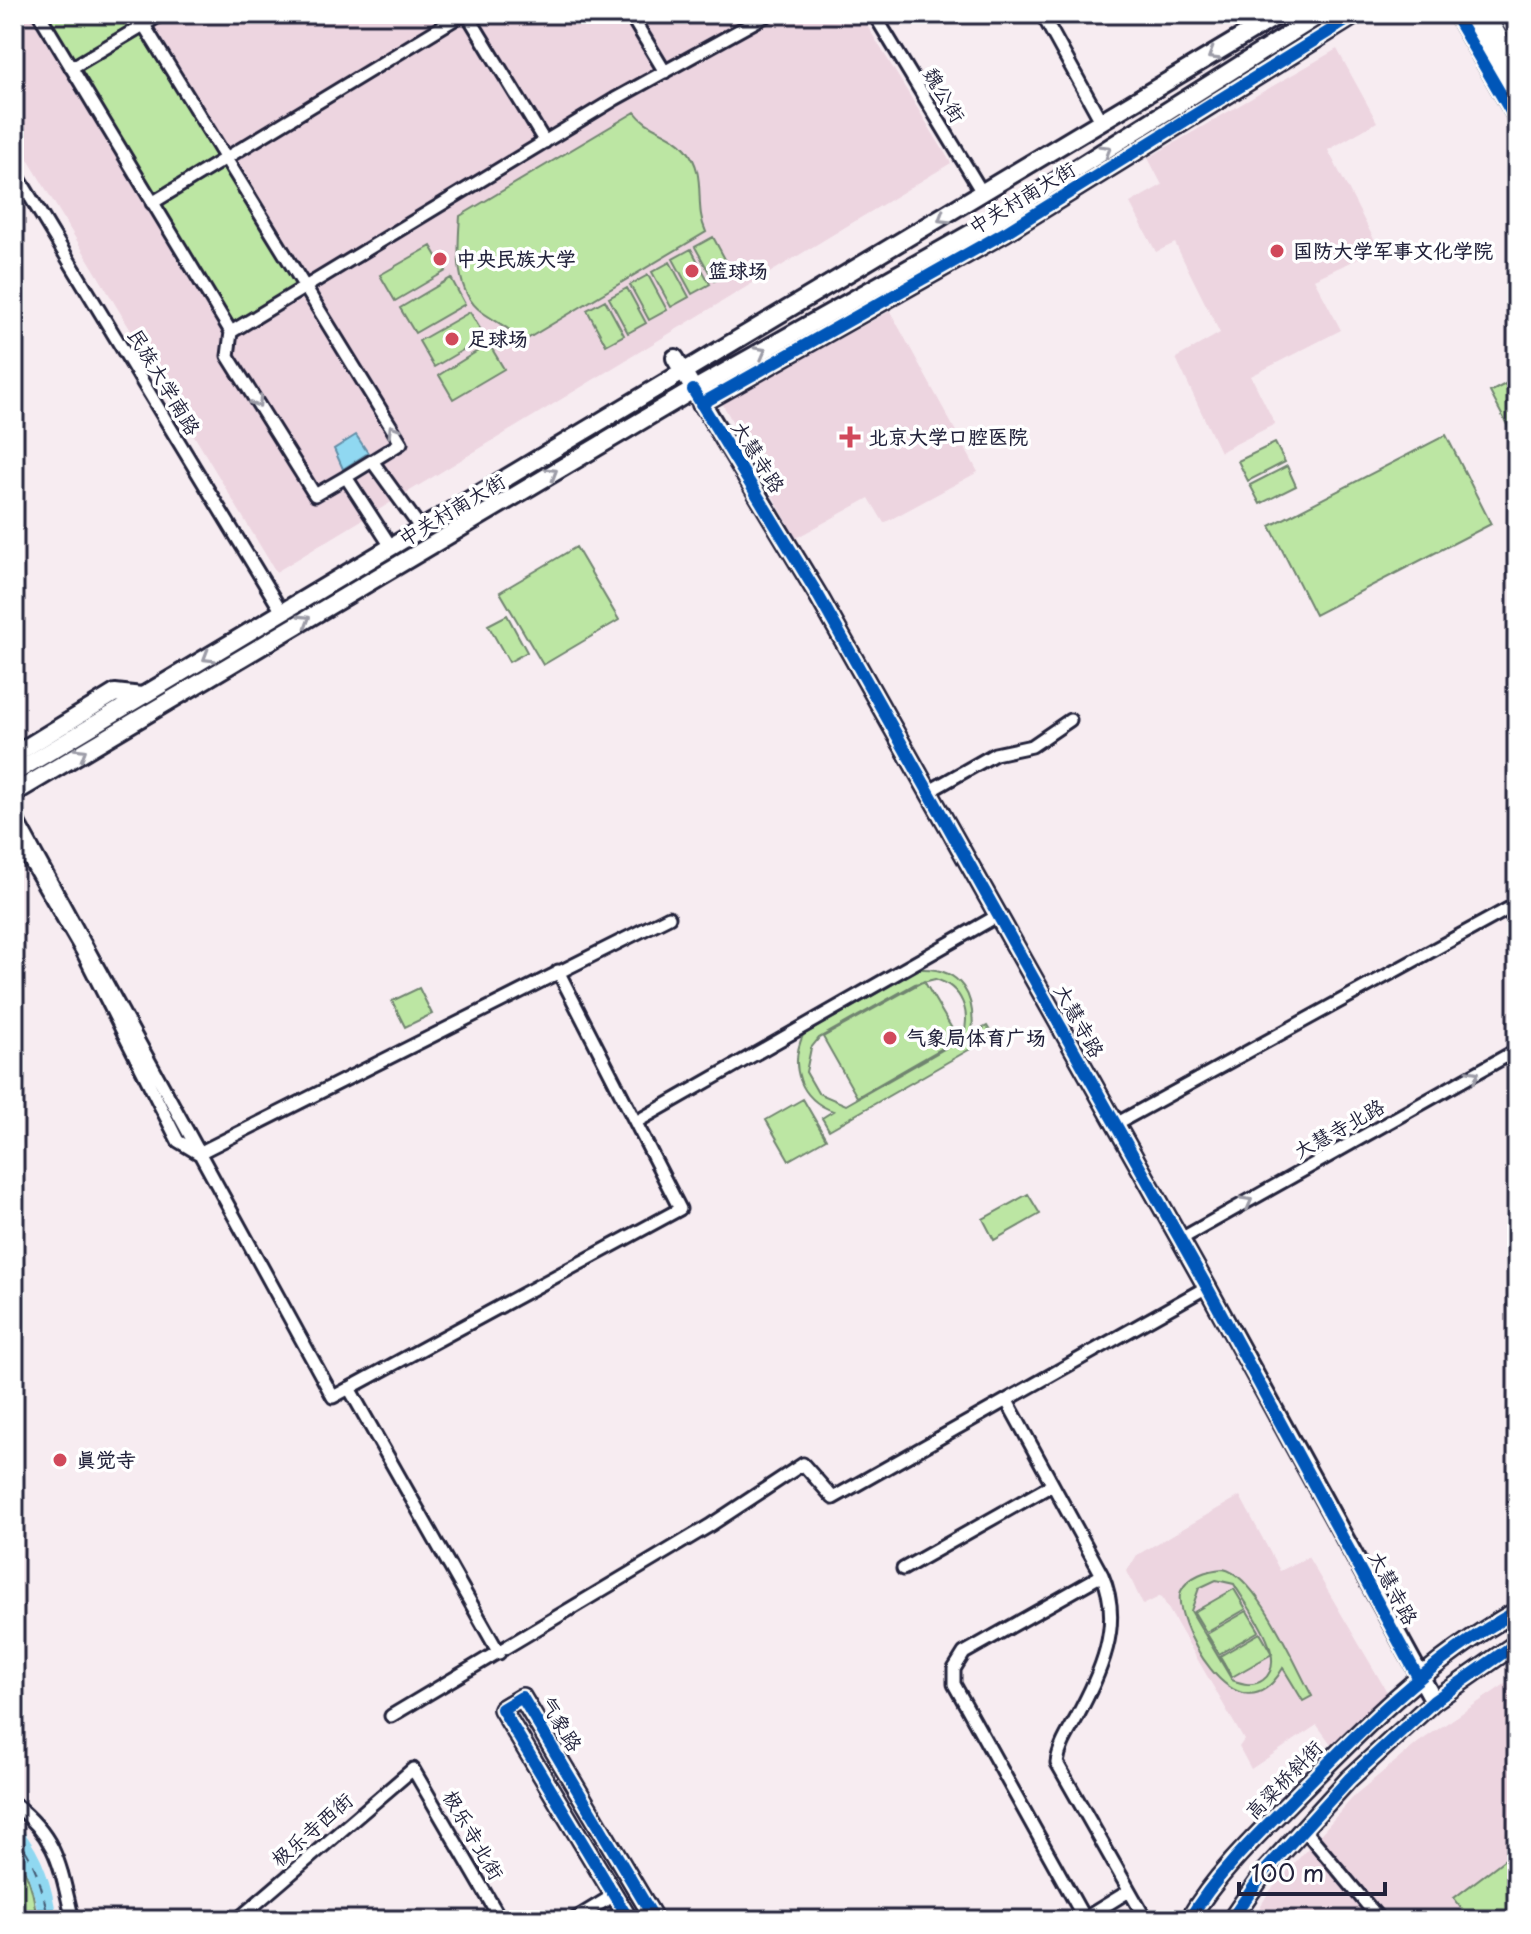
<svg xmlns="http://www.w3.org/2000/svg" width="1531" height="1934" font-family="'Playpen Sans','LXGW WenKai TC',sans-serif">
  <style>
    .built { fill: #edd5e0 }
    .green { fill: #bce6a3; stroke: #6f846f; stroke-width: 2; fill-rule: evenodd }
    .water { fill: #90d8f1; stroke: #648fa8; stroke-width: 2 }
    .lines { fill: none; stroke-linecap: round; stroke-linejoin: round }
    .river { stroke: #90d8f1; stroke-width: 18 }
    .ferry { stroke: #435972; stroke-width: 2; stroke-dasharray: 10 8; stroke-linecap: butt }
    .street-casing { stroke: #22223b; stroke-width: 17 }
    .secondary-casing { stroke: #22223b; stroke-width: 22 }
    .primary-casing { stroke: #22223b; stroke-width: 22 }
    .street { stroke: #fff; stroke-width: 11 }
    .secondary { stroke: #fff; stroke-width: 16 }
    .primary { stroke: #fff; stroke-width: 16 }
    .cycleway-casing { stroke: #fff; stroke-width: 17 }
    .cycleway { stroke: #0057b8; stroke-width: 12 }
    .oneway { stroke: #9c9ca7 }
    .poi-dot { fill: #d1495b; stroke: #fff; stroke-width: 3 }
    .labels { text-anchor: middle; stroke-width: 7; stroke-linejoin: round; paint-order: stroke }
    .street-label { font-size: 20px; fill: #22223b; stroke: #fff }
    .poi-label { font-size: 20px; font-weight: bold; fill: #22223b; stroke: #fff; text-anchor: start }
  </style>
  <rect width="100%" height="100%" fill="#f7ecf1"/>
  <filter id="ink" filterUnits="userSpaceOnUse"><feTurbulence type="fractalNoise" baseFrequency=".0125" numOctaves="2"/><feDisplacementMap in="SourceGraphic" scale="16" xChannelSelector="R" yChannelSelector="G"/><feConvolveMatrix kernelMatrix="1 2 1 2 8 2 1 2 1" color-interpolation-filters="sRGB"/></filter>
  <g filter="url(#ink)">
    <path class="built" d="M14 14H860L951 163 276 572 14 136Z
      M1337 49 1377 122 1328 150 1379 249 1314 279 1341 330 1251 376 1275 424 1220 452 1176 358 1220 333 1175 243 1156 252 1130 203 1162 185 1148 158Z
      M890 311 978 472 884 523 869 498 796 538 722 403Z
      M1240 1496 1280 1571 1308 1557 1390 1697 1331 1744 1317 1725 1251 1769 1239 1747 1244 1740 1161 1596 1143 1605 1127 1571 1137 1555Z
      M1517 1676V1920H1252L1269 1892 1356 1794 1419 1742Z"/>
    <path class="green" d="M39 14H137L305 287 231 332Z
      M635 112C648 130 671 131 686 149 708 175 693 204 706 232L522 342C510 327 497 323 482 312 453 291 458 246 460 216Z
      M713 237 732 272 714 281 695 247Z
      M431 246 446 271 395 301 380 275Z
      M691 249 710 284 692 294 673 259Z
      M670 262 689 297 671 307 652 272Z
      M648 275 667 310 649 320 630 285Z
      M451 278 465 304 415 333 400 308Z
      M627 288 646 323 628 333 609 298Z
      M605 300 624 335 606 345 587 310Z
      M470 312 485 337 434 367 419 341Z
      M489 344 504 369 453 399 439 375Z
      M1517 378V444L1490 392Z
      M1446 435 1491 524 1315 615 1270 526Z
      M1275 443 1285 462 1248 481 1238 461Z
      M1287 466 1296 486 1260 504 1250 485Z
      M576 547 619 620 543 665 500 592Z
      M507 615 527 652 509 662 488 625Z
      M920 969C962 967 976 997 972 1034L987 1026 993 1036 829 1130 822 1118 833 1111C800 1099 789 1067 803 1035ZM935 979C963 987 971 1013 963 1038L846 1105 818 1093 806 1072 811 1048 819 1038 915 984Z
      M924 981 958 1039 857 1097 823 1037Z
      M419 988 432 1014 405 1027 392 1001Z
      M803 1099 826 1139 789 1160 766 1120Z
      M1028 1194 1040 1214 994 1240 983 1219Z
      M1223 1569C1257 1575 1295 1665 1312 1696L1303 1701 1283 1668C1237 1749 1170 1615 1181 1591 1188 1576 1208 1570 1223 1569ZM1216 1580 1234 1584C1247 1607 1291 1659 1263 1680 1253 1687 1243 1684 1232 1680L1191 1611 1199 1588Z
      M1234 1589 1246 1609 1206 1632 1194 1612Z
      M1247 1611 1259 1631 1219 1654 1207 1634Z
      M1260 1633 1272 1654 1232 1677 1220 1656Z
      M1517 1850V1920H1471L1454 1898Z
      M14 1855C30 1873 35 1897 36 1920H14Z"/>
    <path class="water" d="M356 435 368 453 343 469 334 449Z"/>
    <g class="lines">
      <path class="river" d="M14 1834C35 1860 43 1887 48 1920"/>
      <path class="ferry" d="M14 1834C35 1860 43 1887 48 1920"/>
      <g class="street-casing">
        <path id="street" d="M39 14 231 332 228 356 315 495 346 477 392 548
          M137 14 401 443 372 461 422 530
          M467 14 545 142
          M630 14 665 72
          M874 14 983 194
          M1042 14 1101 121
          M1454 14 1517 122
          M1503 14 1517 39
          M71 68 162 14
          M14 170 282 612
          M152 203 463 14
          M231 332 615 99 769 14
          M346 477 372 461
          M928 792 995 754 1032 746 1070 720
          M14 814 333 1397 680 1209 558 971
          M14 834 82 951 178 1141 198 1153
          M636 1122 997 916
          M1114 1125 1517 904
          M199 1153 669 917
          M1179 1240 1517 1050
          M349 1388 499 1653
          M1007 1401 1102 1575 964 1653 954 1669V1684L1084 1918
          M903 1569 1052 1485
          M1102 1575C1124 1625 1100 1673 1077 1717 1069 1732 1059 1746 1057 1763L1146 1920
          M391 1716 709 1526 803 1464 833 1498 1207 1287
          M14 1804C59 1839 60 1868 73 1920
          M1304 1829 1380 1920
          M237 1920 413 1769 501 1920
          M573 1920 614 1895
          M1082 1920 1129 1891"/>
      </g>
      <g class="secondary-casing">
        <path id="secondary" d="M1468 14 1517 96
          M1486 14 1517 70
          M675 358 818 595 1207 1287 1434 1701
          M701 404 1006 232 1357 14
          M14 755 115 693 142 696
          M629 1920 502 1709 522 1697 655 1920
          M1189 1920C1214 1877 1253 1839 1288 1804 1358 1732 1429 1659 1517 1611
          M1231 1920 1265 1871 1349 1779 1434 1701 1517 1643"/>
      </g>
      <g class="primary-casing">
        <path id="primary" d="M14 773 1280 14
          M14 793 693 390 998 218 1321 14"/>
      </g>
      <use href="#street" class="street"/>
      <use href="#secondary" class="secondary"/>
      <use href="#primary" class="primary"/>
      <g class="cycleway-casing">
        <path id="cycleway" d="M1454 14 1517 122
          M693 390 818 595 1207 1287 1418 1677
          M701 404 1006 232 1357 14
          M629 1920 502 1709 522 1697 655 1920
          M1189 1920C1214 1877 1253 1839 1288 1804 1358 1732 1429 1659 1517 1611
          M1231 1920 1265 1871 1349 1779 1434 1701 1517 1643"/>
      </g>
      <use href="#cycleway" class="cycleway"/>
    </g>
    <defs><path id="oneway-chevron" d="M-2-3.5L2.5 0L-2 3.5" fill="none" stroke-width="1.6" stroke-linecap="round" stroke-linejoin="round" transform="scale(2)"/></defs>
    <g class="oneway">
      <use href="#oneway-chevron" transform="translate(1213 55) rotate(149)"/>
      <use href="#oneway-chevron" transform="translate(1106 150) rotate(-32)"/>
      <use href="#oneway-chevron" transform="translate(943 218) rotate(149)"/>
      <use href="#oneway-chevron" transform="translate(761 352) rotate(-29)"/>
      <use href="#oneway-chevron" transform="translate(257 402) rotate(58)"/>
      <use href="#oneway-chevron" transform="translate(393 430) rotate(-122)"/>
      <use href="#oneway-chevron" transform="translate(552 473) rotate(-31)"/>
      <use href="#oneway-chevron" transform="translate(305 620) rotate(-31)"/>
      <use href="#oneway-chevron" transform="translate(208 657) rotate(149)"/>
      <use href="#oneway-chevron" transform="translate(81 753) rotate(-31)"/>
      <use href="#oneway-chevron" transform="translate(1474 1075) rotate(-29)"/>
      <use href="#oneway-chevron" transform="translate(1247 1202) rotate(-29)"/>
    </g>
  </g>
  <g class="poi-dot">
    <circle cx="1277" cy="251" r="8"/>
    <circle cx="440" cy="259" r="8"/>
    <circle cx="692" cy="271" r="8"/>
    <circle cx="452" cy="339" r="8"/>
    <path d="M846 425h8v8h8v8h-8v8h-8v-8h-8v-8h8z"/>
    <circle cx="890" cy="1038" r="8"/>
    <circle cx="60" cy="1460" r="8"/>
  </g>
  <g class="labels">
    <g class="street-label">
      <text transform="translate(944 95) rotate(59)" y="7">魏公街</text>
      <text transform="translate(1022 198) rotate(-31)" y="7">中关村南大街</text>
      <text transform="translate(164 382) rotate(59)" y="7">民族大学南路</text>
      <text transform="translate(758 457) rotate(58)" y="7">大慧寺路</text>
      <text transform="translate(452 510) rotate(-31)" y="7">中关村南大街</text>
      <text transform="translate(1079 1021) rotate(61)" y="7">大慧寺路</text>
      <text transform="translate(1339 1129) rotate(-29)" y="7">大慧寺北路</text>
      <text transform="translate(1393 1588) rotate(62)" y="7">大慧寺路</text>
      <text transform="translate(561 1724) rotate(59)" y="7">气象路</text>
      <text transform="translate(1284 1780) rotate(-46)" y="7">高粱桥斜街</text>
      <text transform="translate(312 1830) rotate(-41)" y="7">极乐寺西街</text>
      <text transform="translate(473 1835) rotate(60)" y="7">极乐寺北街</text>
    </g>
    <g class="poi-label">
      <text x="1293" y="258">国防大学军事文化学院</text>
      <text x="456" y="266">中央民族大学</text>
      <text x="708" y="278">篮球场</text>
      <text x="468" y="346">足球场</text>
      <text x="868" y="444">北京大学口腔医院</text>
      <text x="906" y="1045">气象局体育广场</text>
      <text x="76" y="1467">真觉寺</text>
    </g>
  </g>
  <rect width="1531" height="1934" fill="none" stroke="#fff" stroke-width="48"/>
  <rect x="24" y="24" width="1483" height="1886" fill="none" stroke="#22223b" stroke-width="3" filter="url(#ink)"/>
  <path d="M1239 1882v12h146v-12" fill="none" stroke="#22223b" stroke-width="4"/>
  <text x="1251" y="1882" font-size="24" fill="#22223b" stroke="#ffffff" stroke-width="6" paint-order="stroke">100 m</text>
</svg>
